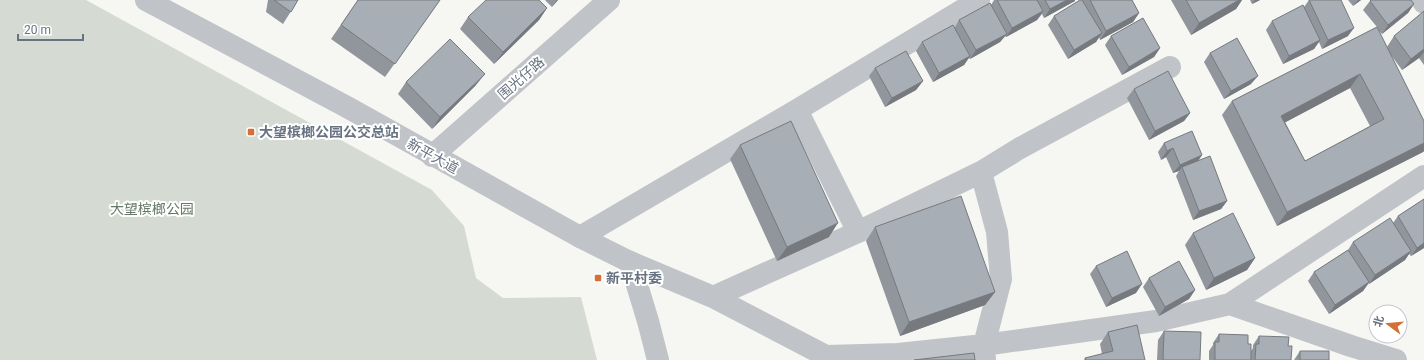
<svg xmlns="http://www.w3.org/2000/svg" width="1424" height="360" font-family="Roboto,'Noto Sans SC',sans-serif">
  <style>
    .green { fill: #d5dbd3 }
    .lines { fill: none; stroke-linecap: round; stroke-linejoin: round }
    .minor { stroke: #c0c3c7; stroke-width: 22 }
    .tertiary { stroke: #c0c3c7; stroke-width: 22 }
    .wall { fill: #90969c; fill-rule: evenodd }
    .shaded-wall { fill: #767a7f }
    .building { fill: #a8aeb5; stroke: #767a7f; fill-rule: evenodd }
    .poi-dot { fill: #d56f35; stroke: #fff; stroke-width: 1.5 }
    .labels { text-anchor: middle; stroke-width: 4; stroke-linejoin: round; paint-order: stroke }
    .street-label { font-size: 14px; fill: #687382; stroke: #fff }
    .poi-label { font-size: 14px; font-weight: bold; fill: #687382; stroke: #fff; text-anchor: start }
    .park-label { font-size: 14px; fill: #677966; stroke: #fff }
  </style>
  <rect width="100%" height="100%" fill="#f6f6f3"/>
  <path class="green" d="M0 0H86L432 190 464 226 476 278 503 298 581 297 597 360H0Z"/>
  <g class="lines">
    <path class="minor" d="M1422 0 1424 3
      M797 110 858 232
      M432 156 609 0
      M981 172 997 232 1001 279 984 345 1156 321 1230 304 1351 346 1396 360
      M580 237 797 110 979 0
      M630 262 713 297 826 356 898 354 984 345 985 360
      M713 297 858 232 981 172 1020 148 1170 67
      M1230 304 1424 176"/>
    <path class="tertiary" d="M146 0 347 107 580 237 630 262 648 321 658 360"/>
  </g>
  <path class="wall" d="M268 0H298L283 24 266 12Z
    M358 0H440L385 77 331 39Z
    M545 0H558L552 7Z
    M994 0H1075V1L1044 18 1042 14 1037 20 1006 37 1005 36 1000 42 970 59 969 58 964 65 933 82 916 51 922 42 955 27 959 20 991 5Z
    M1083 0H1132L1139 13 1133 22 1100 40 1099 37 1096 42 1068 59 1048 25 1054 16Z
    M1171 0H1242L1236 9 1191 35Z
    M1250 0H1260L1252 4Z
    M1309 0 1348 36 1322 49 1319 42 1314 49 1283 64 1266 30 1272 21 1304 7Z
    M1348 0H1361L1353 6Z
    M1370 1 1414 4 1408 13 1382 34 1378 30 1387 47 1394 36 1424 11V65L1419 58 1402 70 1391 55 1424 121V151L1423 152 1277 226 1222 115 1232 101 1377 27 1363 10ZM1350 88 1370 126 1305 161 1285 122Z
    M547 8 539 20 494 64 460 29 468 17Z
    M1111 36 1160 48 1154 57 1122 75 1105 45Z
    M1210 53 1251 84 1224 99 1204 62Z
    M875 68 923 81 916 90 885 107 869 76Z
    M406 82 476 85 432 129 398 94Z
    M1134 89 1190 113 1184 121 1149 140 1127 98Z
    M1164 143 1202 155 1198 161 1227 201 1221 209 1193 220 1176 176 1179 171 1173 173 1166 157 1161 160 1158 152Z
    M740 145 829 237 777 261 730 159Z
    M1424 199V248L1411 256 1409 254 1405 260 1369 284V283L1363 291 1329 314 1308 281 1314 272 1348 250 1353 242 1393 223 1398 216Z
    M875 227 995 292 985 305 900 336 866 241Z
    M1193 233 1255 258 1247 270 1206 290 1185 245Z
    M1096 266 1136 293 1106 307 1090 274Z
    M1149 278 1195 290 1189 299 1159 316 1143 287Z
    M1164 331 1200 360H1157L1158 340Z
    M1108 332 1145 360H1084L1085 358 1102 354 1100 344Z
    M1219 334 1248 344 1251 351 1253 348V345L1259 336 1288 346 1291 360H1209V351L1213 345V343Z
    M1300 351 1329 360H1294Z"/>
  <path class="shaded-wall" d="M557 0H558L552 7Z
    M1067 0H1075V1L1044 18 1050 9Z
    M1239 0H1242L1236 9 1191 35 1199 23Z
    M1255 0H1260L1252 4Z
    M1358 0H1361L1353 6Z
    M1414 4 1408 13 1382 34 1388 25Z
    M547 8 539 20 494 64 503 52Z
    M1043 11 1037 20 1006 37 1012 28Z
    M1139 13 1133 22 1100 40 1106 31Z
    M1354 28 1348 36 1322 49 1328 40Z
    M1102 33 1096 42 1068 59 1074 50Z
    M1007 34 1000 42 970 59 976 50Z
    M1320 40 1314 49 1283 64 1289 56Z
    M1160 48 1154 57 1122 75 1129 67Z
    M1424 49V52L1419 58 1402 70 1411 59Z
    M970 56 964 65 933 82 939 73Z
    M485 74 476 85 432 129 440 117Z
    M1360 74 1350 88 1271 130 1281 116Z
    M1258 76 1251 84 1224 99 1231 91Z
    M923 81 916 90 885 107 892 98Z
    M1190 113 1184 121 1149 140 1155 131Z
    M1424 143V151L1423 152 1277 226 1287 212Z
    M1173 148 1166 157 1161 160 1167 151Z
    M1202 155 1196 164 1182 167 1179 171 1173 173 1180 165Z
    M1227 201 1221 209 1193 220 1199 211Z
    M838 223 829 237 777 261 787 247Z
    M1424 243V248L1411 256 1417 248Z
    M1411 251 1405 260 1369 284 1375 275Z
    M1255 258 1247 270 1206 290 1214 278Z
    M1369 282 1363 291 1329 314 1335 305Z
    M1142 284 1136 293 1106 307 1112 298Z
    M1195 290 1189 299 1159 316 1165 307Z
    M995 292 985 305 900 336 909 322Z"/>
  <path class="building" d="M274 0H298L291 12Z
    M358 0H440L395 64 341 25Z
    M486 0H539L547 8 503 52 468 17Z
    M997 0H1037L1043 11 1012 28Z
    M1045 0H1067L1050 9Z
    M1080 0H1082L1102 33 1074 50 1054 16Z
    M1090 0H1132L1139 13 1106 31Z
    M1186 0H1239L1199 23Z
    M1309 0H1341L1354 28 1328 40Z
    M1371 0H1411L1414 4 1388 25 1370 1Z
    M990 3 1007 34 976 50 959 20Z
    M1303 5 1320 40 1289 56 1272 21Z
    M1424 11V49L1411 59 1394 36Z
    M1143 18 1160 48 1129 67 1111 36Z
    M953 25 970 56 939 73 922 42Z
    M1377 27 1424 121V143L1287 212 1232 101ZM1360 74 1384 119 1305 161 1281 116Z
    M1237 38 1258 76 1231 91 1210 53Z
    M450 39 485 74 440 117 406 82Z
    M906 51 923 81 892 98 875 68Z
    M1168 71 1190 113 1155 131 1134 89Z
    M791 121 838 223 787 247 740 145Z
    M1192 131 1202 155 1180 165 1173 148 1167 151 1164 143Z
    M1210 156 1227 201 1199 211 1182 167Z
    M961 196 995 292 909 322 875 227Z
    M1424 199V243L1417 248 1398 216Z
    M1233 213 1255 258 1214 278 1193 233Z
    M1390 218 1411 251 1375 275 1353 242Z
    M1348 250 1369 282 1335 305 1314 272Z
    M1127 251 1142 284 1112 298 1096 266Z
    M1179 261 1195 290 1165 307 1149 278Z
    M1137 325 1145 360H1086L1085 358 1113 351 1108 332Z
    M1164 331 1201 332 1200 360H1163Z
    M1219 334 1248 335V344H1251V360H1215V342H1219Z
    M1259 336 1289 337 1288 346H1292L1291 360H1255L1256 344H1259Z
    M1300 351H1329V360H1300Z
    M974 353 975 360H914Z"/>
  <g class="poi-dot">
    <rect x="247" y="128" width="8" height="8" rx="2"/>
    <rect x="594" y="274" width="8" height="8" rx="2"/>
  </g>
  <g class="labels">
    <g class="street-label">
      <text transform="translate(521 78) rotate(-41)" y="5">围光仔路</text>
      <text transform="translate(433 156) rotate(29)" y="5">新平大道</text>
    </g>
    <g class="poi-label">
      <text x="259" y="137">大望槟榔公园公交总站</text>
      <text x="606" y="283">新平村委</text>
    </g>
    <g class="park-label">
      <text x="152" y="214">大望槟榔公园</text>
    </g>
  </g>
  <g transform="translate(1388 324) rotate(286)"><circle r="19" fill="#ffffff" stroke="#c3c7cd"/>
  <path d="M0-3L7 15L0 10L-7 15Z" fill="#d56f35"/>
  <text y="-6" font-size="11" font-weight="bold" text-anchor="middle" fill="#687382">北</text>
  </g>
  <path d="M18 34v6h65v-6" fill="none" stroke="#687382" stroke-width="2"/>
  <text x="24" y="34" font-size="12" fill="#687382" stroke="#ffffff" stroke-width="3" paint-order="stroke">20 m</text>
</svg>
